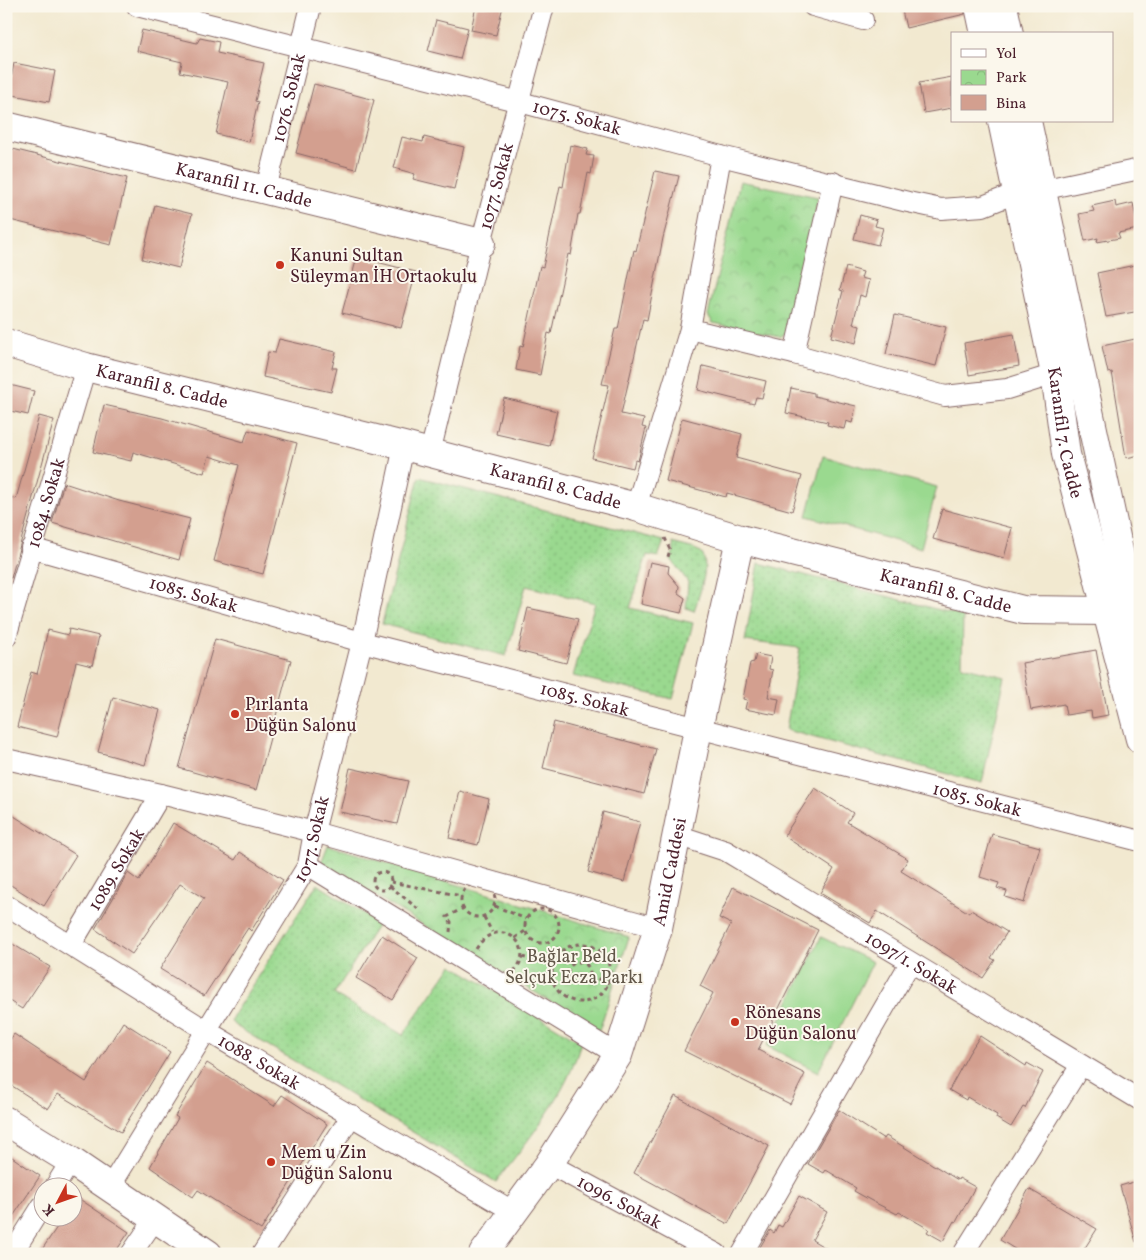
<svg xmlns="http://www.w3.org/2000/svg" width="1146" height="1260" font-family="Vollkorn,serif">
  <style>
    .grass { fill: url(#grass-dots); stroke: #727c5d }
    .park { fill: url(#park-crowns); stroke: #727c5d }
    .pitch { fill: #9ad98f; stroke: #727c5d }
    .building { fill: #d39f8f }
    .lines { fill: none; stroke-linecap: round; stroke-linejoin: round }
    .street-casing { stroke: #856665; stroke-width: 22 }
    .secondary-casing { stroke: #856665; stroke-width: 30 }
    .path { stroke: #856665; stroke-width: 3; stroke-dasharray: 4 4; stroke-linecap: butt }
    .street { stroke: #fff; stroke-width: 20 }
    .secondary { stroke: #fff; stroke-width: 28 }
    .poi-dot { fill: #c8321e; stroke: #fbf7ec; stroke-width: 2 }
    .labels { text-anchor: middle; stroke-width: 4; stroke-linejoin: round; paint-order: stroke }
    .street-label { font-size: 18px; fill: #4a1f2b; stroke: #fbf7ec }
    .poi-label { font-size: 18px; fill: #4a1f2b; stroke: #fbf7ec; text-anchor: start }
    .park-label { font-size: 18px; fill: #625749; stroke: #fbf7ec }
  </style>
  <defs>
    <pattern id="grass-dots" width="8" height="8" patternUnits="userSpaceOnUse" patternTransform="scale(1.25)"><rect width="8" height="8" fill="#9ad98f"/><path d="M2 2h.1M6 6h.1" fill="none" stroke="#86ba7c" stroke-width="1.8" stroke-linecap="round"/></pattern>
    <pattern id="park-crowns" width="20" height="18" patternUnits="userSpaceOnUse" patternTransform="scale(1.25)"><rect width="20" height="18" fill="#9ad98f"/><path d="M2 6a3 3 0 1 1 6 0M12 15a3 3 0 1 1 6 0" fill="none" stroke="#86ba7c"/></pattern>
  </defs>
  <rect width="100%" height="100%" fill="#fbf7ec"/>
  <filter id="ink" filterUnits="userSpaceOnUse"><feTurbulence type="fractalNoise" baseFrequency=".02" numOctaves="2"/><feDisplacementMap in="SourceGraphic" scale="10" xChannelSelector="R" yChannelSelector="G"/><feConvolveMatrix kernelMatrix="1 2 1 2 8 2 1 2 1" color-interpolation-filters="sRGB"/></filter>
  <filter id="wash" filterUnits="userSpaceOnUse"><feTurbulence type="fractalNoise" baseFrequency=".0096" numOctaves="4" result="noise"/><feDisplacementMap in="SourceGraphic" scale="20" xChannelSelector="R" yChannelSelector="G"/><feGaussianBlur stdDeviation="1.12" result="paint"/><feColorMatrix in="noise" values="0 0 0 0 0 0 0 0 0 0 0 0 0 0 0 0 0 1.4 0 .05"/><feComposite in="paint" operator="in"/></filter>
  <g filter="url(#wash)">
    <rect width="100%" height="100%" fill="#f2e9d0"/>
    <path class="grass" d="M419 477 664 541 658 557 647 555 630 608 693 623 673 699 573 676 595 603 526 586 506 656 382 624Z
      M673 543C680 546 692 547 699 551 713 560 698 598 694 611L686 608 688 582 671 559 674 551Z
      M759 563 963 616 962 666 1005 677 982 783 786 730 800 648 745 641Z
      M317 884 379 923 334 994 403 1035 452 965 581 1042C567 1096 529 1138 496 1182L234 1025 231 1020 235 1012Z"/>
    <path class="park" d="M740 181 818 197 793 328 780 337 713 323 708 315Z
      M328 845 629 937 599 1031 321 863Z"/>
    <path class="pitch" d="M823 456 937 487 921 548 807 516Z
      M821 937 873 962 818 1072 767 1046Z"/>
    <g id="blocks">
      <path class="building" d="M476 6H503L496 35 471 30Z
        M901 6H964L965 14 906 28Z
        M436 20 468 28 460 59 428 51Z
        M142 30 197 43 200 38 219 42 217 53 264 63 255 101 258 102 249 142 216 134 228 82 180 72 182 62 137 51Z
        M14 63 55 71 49 102 8 94Z
        M952 77V108L924 113 919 83Z
        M314 84 374 100 356 169 296 153Z
        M402 137 423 142 424 137 464 147 454 189 413 179 415 174 394 168Z
        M570 145 588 149 586 155 594 156 591 174 588 173 580 214H578L571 255 568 254 551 334 548 333 540 375 516 370 520 346 523 347 540 266 543 267 560 186 563 187Z
        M9 148 127 178 111 245 6 219V159Z
        M655 171 679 176 663 238 647 320 643 319 621 414 644 419 642 427 646 428 638 461 635 460 633 468 592 458 609 385 602 384 615 329H618L634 250 636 251Z
        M1115 201 1116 207 1133 203 1138 229 1118 233 1120 238 1097 242 1098 238 1085 241 1079 214 1094 211 1092 206Z
        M155 205 192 214 179 268 142 259Z
        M860 215 877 220 875 226 883 228 878 245 854 239Z
        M357 257 416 272 401 328 342 313Z
        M1140 264V311L1106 317 1097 273Z
        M846 267 863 272 861 278 869 280 865 297 860 295 853 324 860 326 856 343 831 337 843 291 840 290Z
        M895 315 946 327 936 366 886 354Z
        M1014 334 1019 366 969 375 964 343Z
        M1140 338V455L1126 458 1112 372 1108 373 1102 346Z
        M279 339 336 352 332 368H337L331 392 263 377 268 352 275 353Z
        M703 366 766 381 762 398 756 397 754 404 698 390Z
        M6 384 34 391 28 415 6 410Z
        M791 388 814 393V396L856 406 852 423 846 421 844 429 827 425 828 422 786 413Z
        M504 398 557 411 549 446 496 434Z
        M104 405 162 418 244 442 248 430 297 443 263 574 214 561 239 465 209 456 204 473 133 452 131 461 93 452Z
        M39 416 54 420 11 578 6 577V496L16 499Z
        M682 418 742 434 736 458 802 476 792 511 727 493 726 497 666 481Z
        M64 483 119 501 190 519 179 560 52 523Z
        M942 509 1012 528 1004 558 933 539Z
        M650 562 669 566 668 573 679 586 678 593 685 598 681 613 641 604Z
        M528 608 578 619 566 663 518 651Z
        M69 629 99 636 92 666 76 662 57 737 17 727 31 672 37 674 48 630 68 635Z
        M215 639 291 660 256 790 179 768Z
        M1096 650 1108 715 1092 718 1091 711 1066 715 1064 704 1031 710 1022 663Z
        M756 654 771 657 769 669 773 670 768 697 779 699 776 715 745 709 747 700 743 699 750 663 754 662Z
        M113 697 160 710 145 765 98 752Z
        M554 722 656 749 644 794 543 768Z
        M350 768 408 781 397 824 340 812Z
        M815 788 853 813 847 822 908 859 901 871 969 913 971 910 1007 932 991 958 995 960 983 978 877 911 870 923 820 893 834 869 784 836Z
        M460 791 489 799 478 845 449 838Z
        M6 811 76 855 44 906 6 882Z
        M603 812 640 822 624 882 588 872Z
        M173 823 235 860 240 852 283 880 251 931 248 928 204 996 160 969 204 898 180 884 132 954 95 929 128 873 139 881Z
        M992 834 1040 847 1024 903 1005 897 1007 891 997 888 999 883 980 877Z
        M733 887 818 930 758 1050 805 1074 790 1104 684 1051 713 993 700 986 731 924 719 918Z
        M382 935 418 958 393 1000 356 978Z
        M6 940 50 967 22 1009 6 999Z
        M123 1022 170 1052 121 1132 58 1094 48 1109 6 1082V1046L14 1034 86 1082Z
        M980 1036 1026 1066 1027 1063 1043 1072 1025 1108 1023 1107 1011 1127 996 1118 997 1115 967 1097 966 1100 949 1090 969 1053Z
        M207 1063 274 1106 282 1095 327 1124 261 1230 198 1190 193 1197 150 1167 178 1118 175 1116Z
        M675 1096 769 1146 728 1224 634 1173Z
        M839 1110 884 1139 886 1136 958 1180 959 1178 975 1187 956 1222 954 1221 943 1241 927 1232 929 1229 899 1212 897 1214 870 1200 854 1191 856 1188 826 1170 824 1173 808 1164Z
        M6 1153 40 1176 6 1227Z
        M1140 1180V1242H1136L1120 1186Z
        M1029 1189 1097 1229 1081 1254H1023L1000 1240Z
        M72 1194 129 1232 114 1254H39L63 1218H72Z
        M799 1196 827 1212 812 1240 836 1254H768L759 1249 770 1230 774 1233 778 1225 782 1227Z"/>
    </g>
  </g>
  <g filter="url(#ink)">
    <use href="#blocks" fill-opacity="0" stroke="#856665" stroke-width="1"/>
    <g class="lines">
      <g class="street-casing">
        <g id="street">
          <path id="s1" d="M137 6 520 102 721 156 908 202 941 209 983 206 1016 193"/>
          <path d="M813 6 863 20"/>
          <path id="s2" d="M266 189 311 6"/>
          <path d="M1041 190 1140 169"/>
          <path d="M690 329 794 354 945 396 1007 389 1055 374"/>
          <path d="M794 354 833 182"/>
          <path id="s3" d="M430 453 481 243 544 6"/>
          <path d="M636 507 690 329 721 156"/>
          <path id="s4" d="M31 548 362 642 1140 841"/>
          <path id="s5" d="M6 637 86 367"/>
          <path d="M6 759 161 794 314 832 658 928"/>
          <path id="s6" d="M677 835 726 851 1140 1100"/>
          <path d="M308 865 618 1055"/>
          <path id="s7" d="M6 905 207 1031 514 1212"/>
          <path id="s8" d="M71 945 161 794"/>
          <path id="s9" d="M549 1164 717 1254"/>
          <path id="s10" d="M110 1187 308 865 314 832 362 642 404 446"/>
          <path d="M54 1188 71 1161"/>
          <path d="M12 1254 42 1206"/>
          <path d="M131 1254 155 1219"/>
          <path d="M262 1254 352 1115"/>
          <path d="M742 1254 910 963"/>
          <path d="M963 1254 1081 1065"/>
        </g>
      </g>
      <g class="secondary-casing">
        <g id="secondary">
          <path d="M979 6 985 34"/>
          <path d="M1003 6 1009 34"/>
          <path id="s11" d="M1002 121 1055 374 1066 454 1140 739"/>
          <path d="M1027 121 1140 649"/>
          <path id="s12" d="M6 126 481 243"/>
          <path id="s13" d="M6 343 86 367 404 446 636 507 740 539 1023 610 1107 611"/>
          <path d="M6 1121 71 1161 208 1254"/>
          <path id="s14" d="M483 1254 549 1164 618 1055 658 928 698 729 740 539"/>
        </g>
      </g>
      <path class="path" d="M665 538 670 550 667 560
        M373 881a9 9 0 1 1 18 0a9 9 0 1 1-18 0Z
        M391 882 462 896
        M461 900a17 17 0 1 1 34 0a17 17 0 1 1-34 0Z
        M390 886 418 909
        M495 906 526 919
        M525 926a17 17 0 1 1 34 0a17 17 0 1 1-34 0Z
        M484 917 492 932
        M450 932 451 922 447 917 463 908
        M515 938 525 931
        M552 973a29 29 0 1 1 58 0a29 29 0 1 1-58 0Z
        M476 949C498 912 539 946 514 971
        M522 957 552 965
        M568 973a11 11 0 1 1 22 0a11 11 0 1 1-22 0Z
        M590 976 609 983"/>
      <use href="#street" class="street"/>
      <use href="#secondary" class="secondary"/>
    </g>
  </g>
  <g class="poi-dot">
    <circle cx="280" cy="265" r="5"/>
    <circle cx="235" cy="714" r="5"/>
    <circle cx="735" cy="1022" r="5"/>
    <circle cx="271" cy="1162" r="5"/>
  </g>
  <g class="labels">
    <g class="street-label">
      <text dy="6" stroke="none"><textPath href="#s2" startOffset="94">1076. Sokak</textPath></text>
      <text dy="6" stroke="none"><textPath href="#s1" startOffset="454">1075. Sokak</textPath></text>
      <text dy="6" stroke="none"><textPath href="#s12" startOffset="245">Karanfil 11. Cadde</textPath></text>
      <text dy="6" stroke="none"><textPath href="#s3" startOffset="275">1077. Sokak</textPath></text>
      <text dy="6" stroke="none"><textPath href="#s13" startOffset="162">Karanfil 8. Cadde</textPath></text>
      <text dy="6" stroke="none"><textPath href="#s11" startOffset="318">Karanfil 7. Cadde</textPath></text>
      <text dy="6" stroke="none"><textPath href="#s13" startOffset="568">Karanfil 8. Cadde</textPath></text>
      <text dy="6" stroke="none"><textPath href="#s5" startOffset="140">1084. Sokak</textPath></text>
      <text dy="6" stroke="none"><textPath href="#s13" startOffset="972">Karanfil 8. Cadde</textPath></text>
      <text dy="6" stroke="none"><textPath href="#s4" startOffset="169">1085. Sokak</textPath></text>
      <text dy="6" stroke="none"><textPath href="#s4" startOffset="574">1085. Sokak</textPath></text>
      <text dy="6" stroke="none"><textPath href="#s4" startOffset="979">1085. Sokak</textPath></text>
      <text dy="6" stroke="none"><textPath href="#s10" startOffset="404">1077. Sokak</textPath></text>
      <text dy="6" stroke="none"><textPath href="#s8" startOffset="88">1089. Sokak</textPath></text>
      <text dy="6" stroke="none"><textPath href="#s14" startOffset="431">Amid Caddesi</textPath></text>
      <text dy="6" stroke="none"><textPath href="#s6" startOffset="268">1097/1. Sokak</textPath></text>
      <text dy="6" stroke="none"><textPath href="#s7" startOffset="298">1088. Sokak</textPath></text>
      <text dy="6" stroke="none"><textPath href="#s9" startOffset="80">1096. Sokak</textPath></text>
    </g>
    <g class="poi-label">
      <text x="290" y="261">Kanuni Sultan<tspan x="290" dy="21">Süleyman İH Ortaokulu</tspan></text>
      <text x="245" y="710">Pırlanta<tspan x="245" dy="21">Düğün Salonu</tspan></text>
      <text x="745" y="1018">Rönesans<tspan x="745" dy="21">Düğün Salonu</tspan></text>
      <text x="281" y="1158">Mem u Zin<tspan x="281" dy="21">Düğün Salonu</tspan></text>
    </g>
    <g class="park-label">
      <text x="574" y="962">Bağlar Beld.<tspan x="574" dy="21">Selçuk Ecza Parkı</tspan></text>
    </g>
  </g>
  <rect width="1146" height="1260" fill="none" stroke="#fbf7ec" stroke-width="25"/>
  <rect x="951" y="32" width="162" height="90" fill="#fbf7ec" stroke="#b4a19f"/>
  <rect x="961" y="49" width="25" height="8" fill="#ffffff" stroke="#b4a19f"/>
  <text x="996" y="58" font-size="15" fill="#4a1f2b">Yol</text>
  <rect x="961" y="70" width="25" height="15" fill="url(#park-crowns)" stroke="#b4a19f"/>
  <text x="996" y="82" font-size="15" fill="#4a1f2b">Park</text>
  <rect x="961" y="95" width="25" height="15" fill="#d39f8f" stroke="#b4a19f"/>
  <text x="996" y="108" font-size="15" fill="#4a1f2b">Bina</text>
  <g transform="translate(58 1202) rotate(229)"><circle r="24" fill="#fbf7ec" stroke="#b4a19f"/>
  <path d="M0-4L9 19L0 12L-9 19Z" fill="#c8321e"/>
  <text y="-8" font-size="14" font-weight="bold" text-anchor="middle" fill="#4a1f2b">K</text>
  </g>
</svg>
